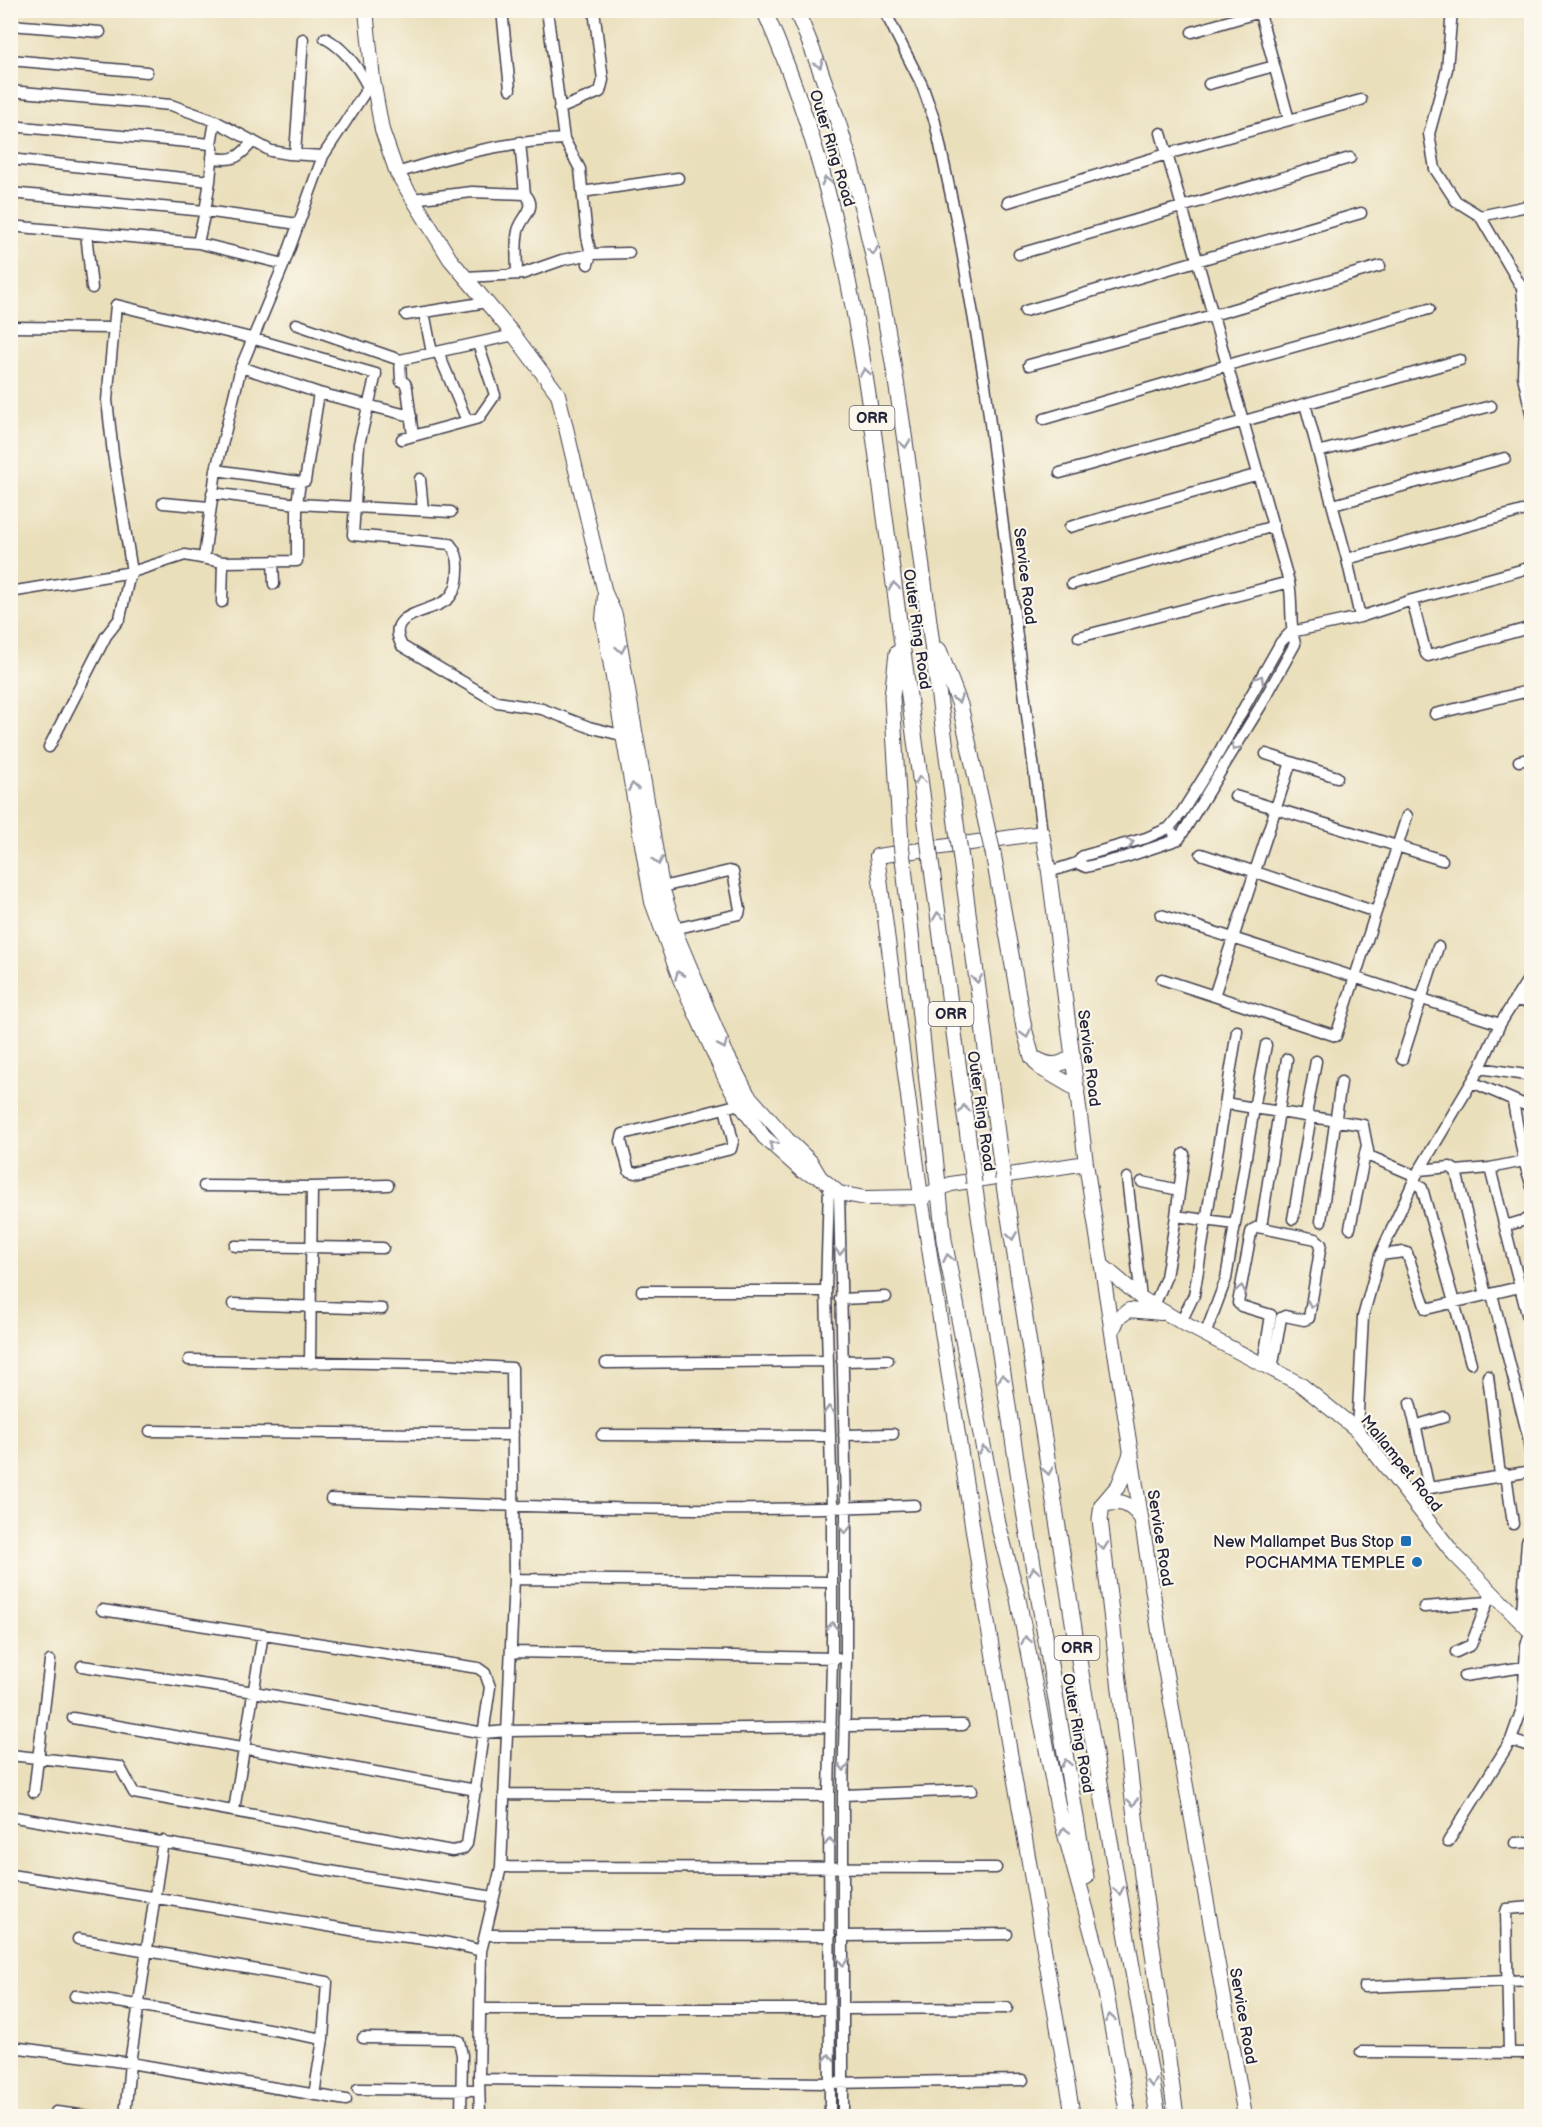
<svg xmlns="http://www.w3.org/2000/svg" width="1542" height="2127" font-family="'Balsamiq Sans',sans-serif">
  <style>
    .lines { fill: none; stroke-linecap: round; stroke-linejoin: round }
    .minor-casing { stroke: #403e4e; stroke-width: 13 }
    .major-casing { stroke: #403e4e; stroke-width: 16 }
    .highway-casing { stroke: #403e4e; stroke-width: 17 }
    .minor { stroke: #fff; stroke-width: 10 }
    .major { stroke: #fff; stroke-width: 14 }
    .highway { stroke: #fff; stroke-width: 15 }
    .highway-bridge-casing { stroke: #403e4e; stroke-width: 17; stroke-linecap: butt }
    .highway-bridge { stroke: #fff; stroke-width: 15 }
    .oneway { stroke: #9c9ca7 }
    .poi-dot { fill: #1f6fb2; stroke: #fbf7ec; stroke-width: 2 }
    .labels { text-anchor: middle; stroke-width: 4.5; stroke-linejoin: round; paint-order: stroke }
    .shield { fill: #fbf7ec; stroke: #636270; stroke-width: 1.5 }
    .shield-label { font-size: 15px; font-weight: bold; fill: #22223b }
    .street-label { font-size: 16px; fill: #22223b; stroke: #fbf7ec }
    .poi-label { font-size: 16px; fill: #22223b; stroke: #fbf7ec; text-anchor: end }
  </style>
  <rect width="100%" height="100%" fill="#fbf7ec"/>
  <filter id="ink" filterUnits="userSpaceOnUse"><feTurbulence type="fractalNoise" baseFrequency=".0167" numOctaves="2"/><feDisplacementMap in="SourceGraphic" scale="12" xChannelSelector="R" yChannelSelector="G"/><feConvolveMatrix kernelMatrix="1 2 1 2 8 2 1 2 1" color-interpolation-filters="sRGB"/></filter>
  <filter id="wash" filterUnits="userSpaceOnUse"><feTurbulence type="fractalNoise" baseFrequency=".008" numOctaves="4" result="noise"/><feDisplacementMap in="SourceGraphic" scale="24" xChannelSelector="R" yChannelSelector="G"/><feGaussianBlur stdDeviation="1.35" result="paint"/><feColorMatrix in="noise" values="0 0 0 0 0 0 0 0 0 0 0 0 0 0 0 0 0 1.4 0 .05"/><feComposite in="paint" operator="in"/></filter>
  <g filter="url(#wash)">
    <rect width="100%" height="100%" fill="#eadfbb"/>
  </g>
  <g filter="url(#ink)">
    <g class="lines">
      <g class="minor-casing">
        <path id="minor" d="M502 10 510 89
          M547 10 564 139 580 169 587 237 591 254 588 264
          M884 10 922 85 935 122 958 228 985 384 1042 833
          M1259 10 1289 120
          M1452 10 1447 69 1429 134 1435 169 1456 201 1480 216 1522 288 1525 320 1523 376 1532 418
          M10 25 100 32
          M1192 32 1260 12
          M325 38C345 49 358 67 368 87
          M10 60 147 72
          M1209 84 1274 66
          M10 91 171 105 215 121 271 151 289 154 323 156
          M559 109 600 92 603 80 594 10
          M10 126 211 144 213 149 210 181
          M1161 133 1289 582C1293 603 1289 624 1295 644L1260 707 1179 839
          M211 144 215 121
          M295 154 303 39
          M212 157C233 163 241 156 253 141
          M10 159 210 181 205 211 298 224
          M397 173C453 155 505 142 564 139
          M582 192 678 178
          M10 193 205 211 198 243
          M412 199 472 192 525 194
          M1008 202 1167 154 1361 100
          M1480 216 1532 205
          M10 226 86 233
          M1019 254 1350 158
          M517 274C517 260 515 244 518 231 521 217 539 208 525 194L520 142
          M465 277 522 274 562 260 591 254 629 253
          M92 288 86 233 198 243 284 264
          M1025 311 1361 213
          M424 312 432 353
          M406 315 487 302
          M296 324 400 360 514 335
          M10 327 114 328
          M438 352 467 421
          M400 360 401 381 405 383 407 388 413 436
          M1029 365 1213 315 1380 266
          M241 367 319 393 411 416
          M1305 404 1347 559 1360 617
          M1044 419 1228 365 1429 309
          M402 439 479 418 495 395 478 344
          M1318 452 1491 406
          M216 470 300 482
          M1060 473 1460 360
          M420 479 423 510
          M212 493 297 504 451 512
          M163 503 209 507
          M1333 505 1505 458
          M1070 527 1259 474
          M204 557 216 470 241 367 284 264 323 156 373 80
          M1347 559 1522 511
          M273 561 274 584
          M1072 584 1274 526
          M10 592 132 572 113 454 107 400 116 305 251 338 376 374 359 444 353 535 450 544C457 552 459 560 458 571 458 580 456 590 450 597 435 614 382 610 402 646L497 702 542 709 589 727 625 736
          M1412 600 1426 654 1428 656 1532 627
          M222 602 223 562
          M1079 637 1289 582
          M1435 714 1532 690
          M49 747 106 636 120 618 128 582 132 572 185 555 223 562 297 561V504L300 482 305 481 319 393
          M1266 754 1337 777
          M1519 761 1532 758
          M1235 796 1442 860
          M1201 854 1376 912
          M1077 863 1086 867 1126 857 1179 839 1174 834
          M1049 872 1077 863 1083 856 1146 838 1169 828 1182 812 1214 761 1281 642 1291 632 1360 617 1412 600 1532 567
          M662 887 729 871 733 872 740 909 739 914 674 929
          M1161 915 1500 1024
          M1162 979 1336 1036 1407 816
          M1214 996 1291 762
          M1514 1000 1532 1003
          M1266 1045 1254 1108 1363 1125 1369 1156 1416 1176
          M1402 1059 1438 947
          M1480 1068 1532 1076
          M1472 1082 1532 1108
          M1513 1102 1524 1161 1532 1187
          M725 1108 733 1141 731 1149 636 1173 629 1171 621 1141 623 1134 740 1104
          M1306 1115 1316 1061
          M1490 1168 1532 1334
          M1419 1170 1450 1167 1456 1171 1490 1168 1524 1161
          M1456 1171 1486 1295
          M1127 1178 1141 1298
          M1413 1181 1422 1188 1471 1363
          M1142 1182 1179 1190
          M204 1186 312 1187 388 1185
          M829 1186 826 1291 832 1509V1658L829 1796 830 2116
          M839 1193 846 1508V1658L843 1795V2116
          M1176 1216 1184 1154
          M1293 1219 1311 1116
          M1262 1221 1287 1059
          M1321 1221 1341 1082
          M1505 1226 1532 1218
          M1350 1228 1366 1149
          M235 1246 383 1248
          M1380 1255 1404 1252 1407 1253 1426 1309 1532 1284
          M642 1291H826
          M1492 1294 1528 1436 1532 1466
          M840 1299 886 1297
          M233 1304 382 1309
          M1154 1306 1166 1277 1176 1216 1235 1224
          M1181 1322 1194 1295 1237 1031
          M1205 1335 1226 1279 1254 1108 1225 1103
          M189 1360 440 1364 512 1368 514 1579 501 1867 485 1935
          M842 1361 888 1360
          M310 1363 312 1187
          M606 1363 828 1361
          M1263 1365 1271 1315 1241 1306 1238 1303 1251 1233 1252 1230 1258 1227 1316 1239 1321 1244 1309 1318 1304 1320 1285 1316 1281 1318 1272 1370
          M1488 1376 1500 1475
          M1410 1403 1416 1428
          M1357 1430 1363 1317 1380 1255 1416 1176 1480 1068 1500 1024 1532 973
          M150 1431 513 1435
          M602 1435 830 1436
          M844 1435 893 1434
          M1506 1474 1513 1524
          M1429 1489 1416 1428 1418 1425 1444 1417
          M1406 1492 1532 1471
          M331 1499C525 1507 721 1514 915 1505
          M514 1579 831 1582
          M1424 1607 1488 1602
          M1522 1613 1527 1541
          M511 1652 838 1658
          M1456 1652 1471 1645 1491 1593
          M82 1666 254 1692 484 1733 507 1731 831 1727
          M1464 1676 1531 1666
          M73 1718 476 1790
          M845 1726 963 1725
          M1511 1740 1532 1747
          M10 1755 120 1767 134 1793 452 1851 463 1849 467 1844 490 1687 485 1673 478 1668 102 1610
          M34 1792 50 1661
          M504 1794 829 1796
          M843 1795 972 1790
          M234 1810 263 1634
          M15 1817 365 1877 494 1897
          M1448 1842 1511 1740 1523 1706 1526 1646 1530 1632
          M1515 1843 1532 1842
          M501 1867 996 1868
          M10 1875C124 1892 238 1911 351 1930 395 1937 439 1938 481 1951
          M843 1936 1007 1934
          M78 1939 327 1982 323 2039 314 2095
          M1364 1987 1532 1980
          M75 1996 138 2005 323 2039
          M480 2009H829
          M843 2009 1007 2008
          M363 2038 452 2039 459 2041 462 2055 461 2116
          M20 2048 130 2063 346 2100
          M1361 2052 1532 2053
          M1509 2053 1506 1912 1507 1909 1532 1907
          M479 2079 829 2083 1023 2080
          M358 2089 479 2090
          M56 2112 88 2116
          M125 2116 130 2063 163 1841
          M480 2116 479 2079 481 1951 485 1935 830 1936"/>
      </g>
      <g class="major-casing">
        <path id="major" d="M366 10 373 80 382 130 397 173 450 259 514 335 558 394 605 593 615 615 662 887 677 936 726 1053 748 1095 787 1139 811 1162 820 1177 839 1193 865 1198 921 1197 951 1184 1086 1163
          M605 595 603 620 652 902 680 979 726 1080 740 1104 764 1137 802 1171 820 1177
          M1103 1266 1141 1298 1181 1322 1300 1384 1357 1430 1454 1554 1532 1633
          M1112 1332 1118 1318 1129 1310 1161 1313
          M1073 2116 986 1614 921 1197 877 856 1042 833 1049 872 1086 1163 1112 1333 1164 1663 1245 2116"/>
      </g>
      <g class="highway-casing">
        <path id="highway" d="M764 10C837 174 861 334 884 510 899 619 913 728 928 838
          M796 10C866 168 891 337 914 506 928 617 943 727 958 838
          M939 650 960 705 988 832
          M897 653 892 697 901 844
          M993 853 1024 1028 1032 1057 1041 1068 1077 1089
          M961 859 1001 1163
          M931 862 972 1167
          M904 867 944 1240 998 1524 1018 1599 1058 1807 1102 1969
          M1038 1060C1051 1067 1061 1066 1073 1056
          M1003 1179 1082 1679 1158 2116
          M974 1183 1024 1511 1086 1877
          M1131 1454 1119 1485 1102 1505 1100 1519 1142 1876 1176 2116
          M1102 1505C1120 1500 1128 1502 1140 1516
          M1100 1960 1128 2116"/>
      </g>
      <use href="#minor" class="minor"/>
      <use href="#major" class="major"/>
      <use href="#highway" class="highway"/>
      <g class="highway-bridge-casing">
        <path id="highway-bridge" d="M988 832 993 853
          M928 838 931 862
          M958 838 961 859
          M901 844 904 867
          M1001 1163 1003 1179
          M972 1167 974 1183"/>
      </g>
      <use href="#highway-bridge" class="highway-bridge"/>
    </g>
    <defs><path id="oneway-chevron" d="M-2-3.5L2.5 0L-2 3.5" fill="none" stroke-width="1.6" stroke-linecap="round" stroke-linejoin="round" transform="scale(1.5)"/></defs>
    <g class="oneway">
      <use href="#oneway-chevron" transform="translate(819 64) rotate(68)"/>
      <use href="#oneway-chevron" transform="translate(826 181) rotate(-105)"/>
      <use href="#oneway-chevron" transform="translate(873 251) rotate(78)"/>
      <use href="#oneway-chevron" transform="translate(865 372) rotate(-99)"/>
      <use href="#oneway-chevron" transform="translate(905 444) rotate(82)"/>
      <use href="#oneway-chevron" transform="translate(894 586) rotate(-98)"/>
      <use href="#oneway-chevron" transform="translate(621 649) rotate(80)"/>
      <use href="#oneway-chevron" transform="translate(1260 679) rotate(-60)"/>
      <use href="#oneway-chevron" transform="translate(958 699) rotate(71)"/>
      <use href="#oneway-chevron" transform="translate(1235 747) rotate(121)"/>
      <use href="#oneway-chevron" transform="translate(920 780) rotate(-98)"/>
      <use href="#oneway-chevron" transform="translate(633 787) rotate(-100)"/>
      <use href="#oneway-chevron" transform="translate(1130 843) rotate(-17)"/>
      <use href="#oneway-chevron" transform="translate(658 861) rotate(80)"/>
      <use href="#oneway-chevron" transform="translate(938 916) rotate(-98)"/>
      <use href="#oneway-chevron" transform="translate(679 975) rotate(-112)"/>
      <use href="#oneway-chevron" transform="translate(977 979) rotate(82)"/>
      <use href="#oneway-chevron" transform="translate(1026 1034) rotate(74)"/>
      <use href="#oneway-chevron" transform="translate(723 1045) rotate(66)"/>
      <use href="#oneway-chevron" transform="translate(964 1109) rotate(-98)"/>
      <use href="#oneway-chevron" transform="translate(773 1145) rotate(-138)"/>
      <use href="#oneway-chevron" transform="translate(1012 1236) rotate(81)"/>
      <use href="#oneway-chevron" transform="translate(840 1251) rotate(89)"/>
      <use href="#oneway-chevron" transform="translate(948 1258) rotate(-101)"/>
      <use href="#oneway-chevron" transform="translate(1241 1289) rotate(-79)"/>
      <use href="#oneway-chevron" transform="translate(1312 1304) rotate(100)"/>
      <use href="#oneway-chevron" transform="translate(1003 1378) rotate(-99)"/>
      <use href="#oneway-chevron" transform="translate(829 1410) rotate(-92)"/>
      <use href="#oneway-chevron" transform="translate(984 1450) rotate(-101)"/>
      <use href="#oneway-chevron" transform="translate(1048 1471) rotate(81)"/>
      <use href="#oneway-chevron" transform="translate(845 1530) rotate(90)"/>
      <use href="#oneway-chevron" transform="translate(1103 1546) rotate(83)"/>
      <use href="#oneway-chevron" transform="translate(1034 1571) rotate(-99)"/>
      <use href="#oneway-chevron" transform="translate(832 1626) rotate(-91)"/>
      <use href="#oneway-chevron" transform="translate(1026 1640) rotate(-101)"/>
      <use href="#oneway-chevron" transform="translate(1066 1763) rotate(-100)"/>
      <use href="#oneway-chevron" transform="translate(844 1767) rotate(91)"/>
      <use href="#oneway-chevron" transform="translate(1133 1802) rotate(83)"/>
      <use href="#oneway-chevron" transform="translate(1064 1831) rotate(-105)"/>
      <use href="#oneway-chevron" transform="translate(830 1842) rotate(-91)"/>
      <use href="#oneway-chevron" transform="translate(1119 1891) rotate(80)"/>
      <use href="#oneway-chevron" transform="translate(843 1962) rotate(90)"/>
      <use href="#oneway-chevron" transform="translate(1110 2018) rotate(-100)"/>
      <use href="#oneway-chevron" transform="translate(829 2058) rotate(-90)"/>
      <use href="#oneway-chevron" transform="translate(1152 2083) rotate(80)"/>
    </g>
  </g>
  <g class="poi-dot">
    <rect x="1400" y="1535" width="12" height="12" rx="3"/>
    <circle cx="1417" cy="1562" r="6"/>
  </g>
  <g class="labels">
    <g class="shield">
      <rect x="849.5" y="406" width="45" height="24" rx="4.5"/>
      <rect x="928.5" y="1002" width="45" height="24" rx="4.5"/>
      <rect x="1054.5" y="1636" width="45" height="24" rx="4.5"/>
    </g>
    <g class="shield-label">
      <text x="872" y="423">ORR</text>
      <text x="951" y="1019">ORR</text>
      <text x="1077" y="1653">ORR</text>
    </g>
    <g class="street-label">
      <text transform="translate(833 148) rotate(73)" y="6">Outer Ring Road</text>
      <text transform="translate(1026 576) rotate(83)" y="6">Service Road</text>
      <text transform="translate(918 629) rotate(82)" y="6">Outer Ring Road</text>
      <text transform="translate(1090 1058) rotate(83)" y="6">Service Road</text>
      <text transform="translate(982 1111) rotate(82)" y="6">Outer Ring Road</text>
      <text transform="translate(1402 1463) rotate(51)" y="6">Mallampet Road</text>
      <text transform="translate(1161 1538) rotate(81)" y="6">Service Road</text>
      <text transform="translate(1079 1733) rotate(80)" y="6">Outer Ring Road</text>
      <text transform="translate(1244 2016) rotate(80)" y="6">Service Road</text>
    </g>
    <g class="poi-label">
      <text x="1394" y="1547">New Mallampet Bus Stop</text>
      <text x="1405" y="1568">POCHAMMA TEMPLE</text>
    </g>
  </g>
  <rect width="1542" height="2127" fill="none" stroke="#fbf7ec" stroke-width="36"/>
</svg>
